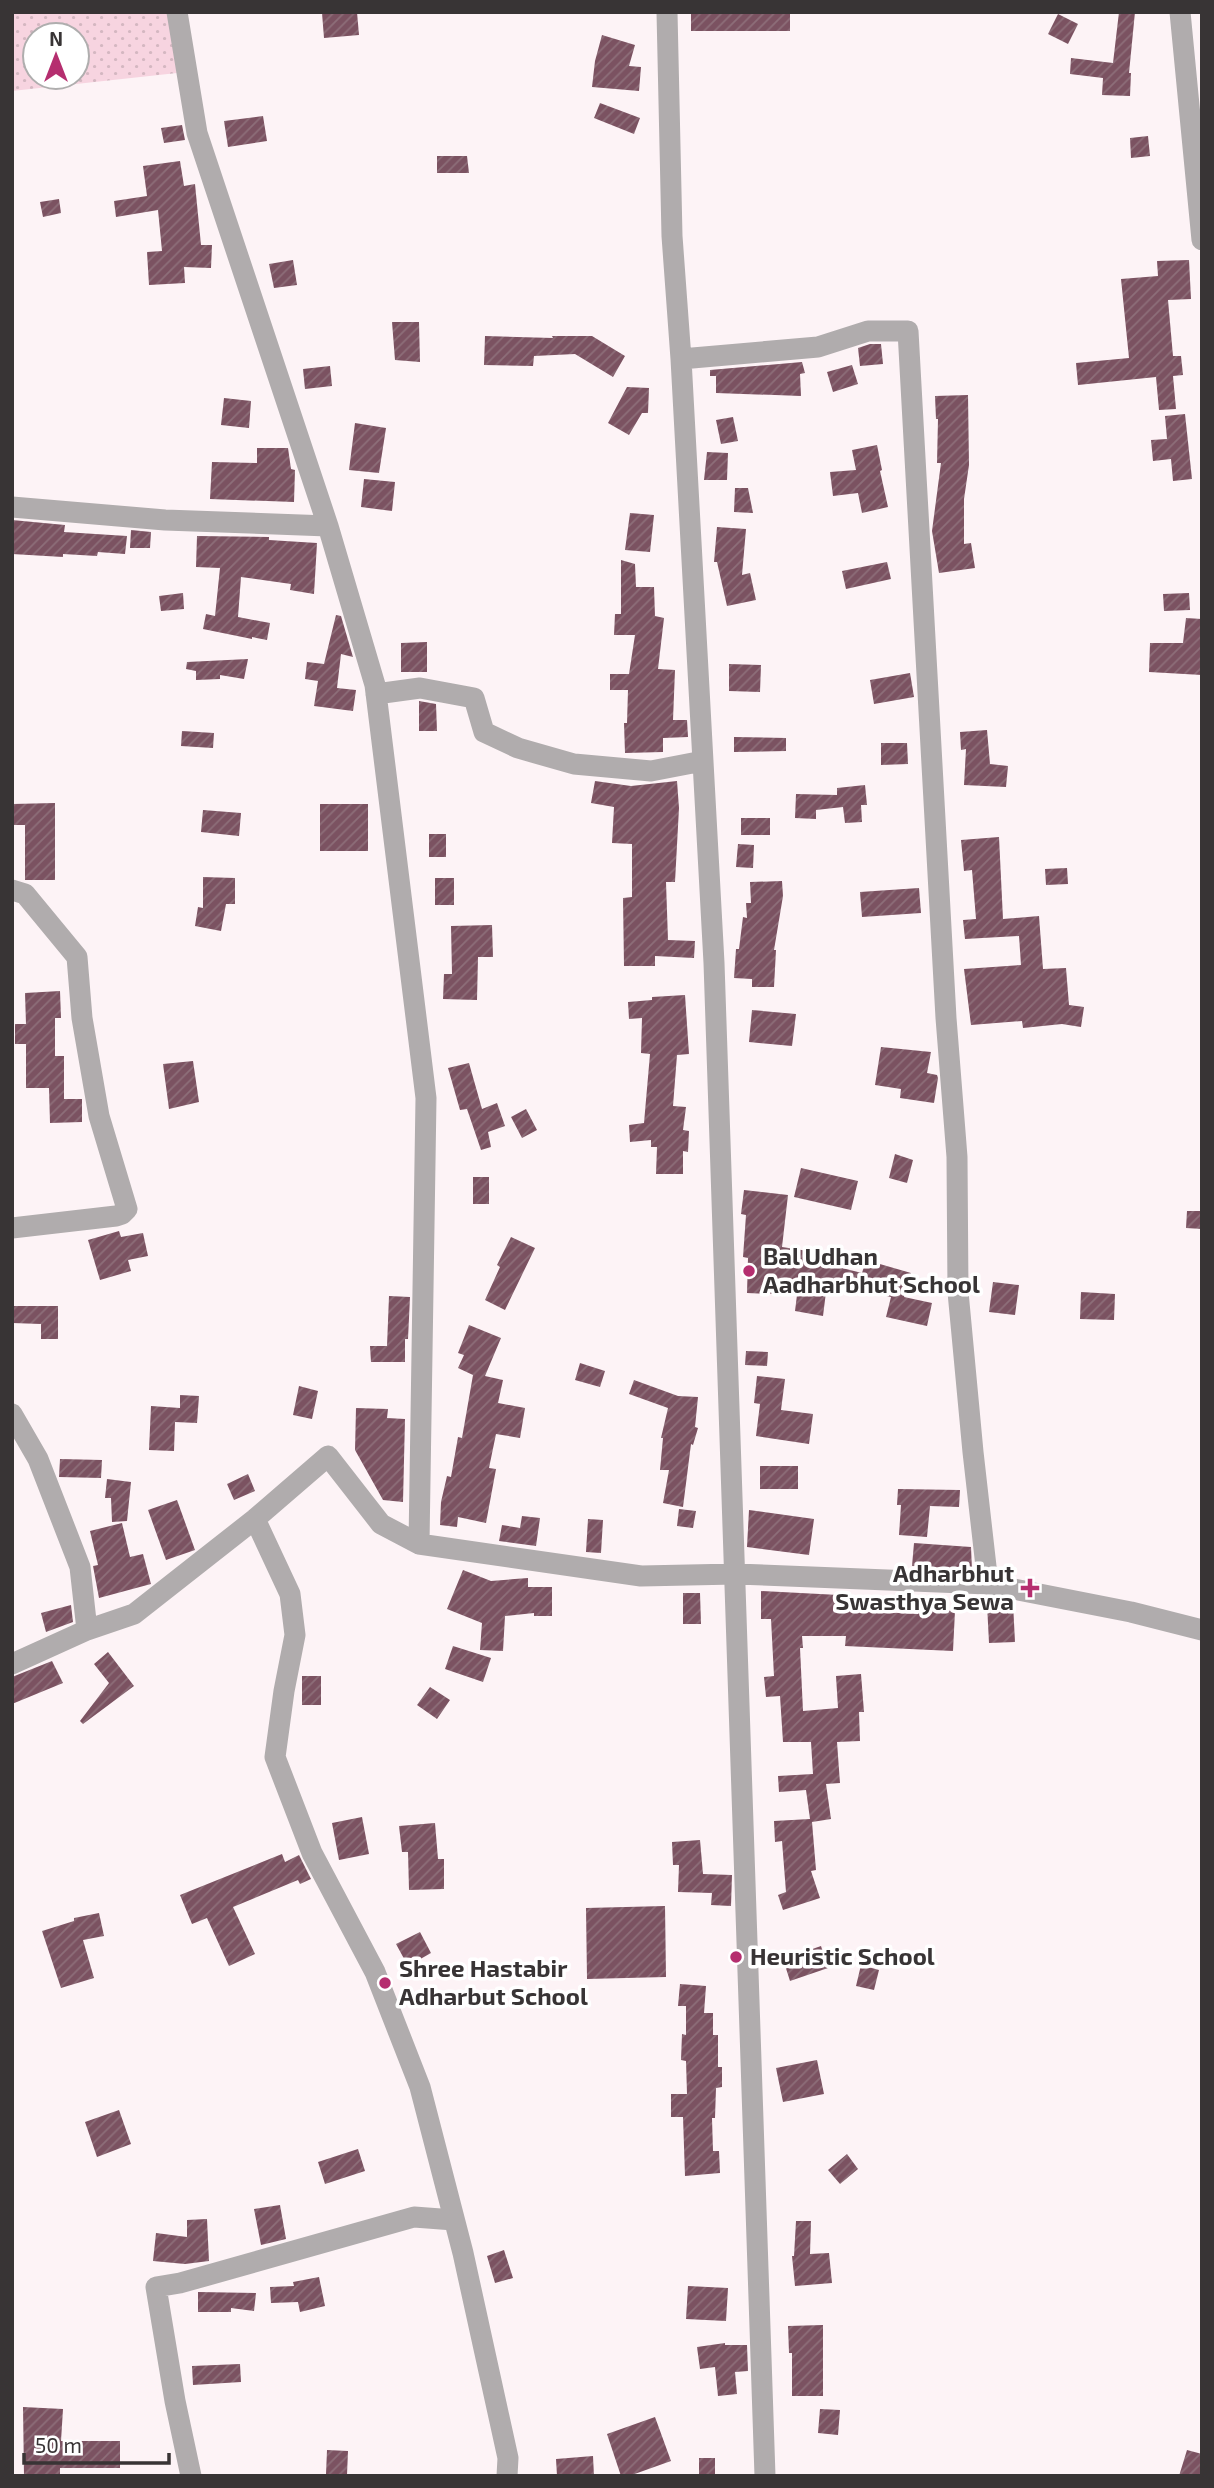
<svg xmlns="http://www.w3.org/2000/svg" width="1214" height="2488" font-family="'Exo 2',sans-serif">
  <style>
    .grass { fill: url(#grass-dots); fill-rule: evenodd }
    .building { fill: url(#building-hatch) }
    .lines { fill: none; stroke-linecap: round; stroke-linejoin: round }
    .minor { stroke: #b0acad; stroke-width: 21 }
    .poi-dot { fill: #b52e6f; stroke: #fff; stroke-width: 2.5 }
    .labels { text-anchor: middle; stroke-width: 7; stroke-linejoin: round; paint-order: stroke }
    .poi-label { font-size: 24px; font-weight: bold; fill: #383435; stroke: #fff; text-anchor: start }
  </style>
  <defs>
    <pattern id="grass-dots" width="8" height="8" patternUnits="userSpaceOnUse" patternTransform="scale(1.75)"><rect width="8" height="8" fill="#f7d4e0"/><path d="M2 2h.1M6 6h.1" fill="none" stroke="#d4b7c1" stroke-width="1.8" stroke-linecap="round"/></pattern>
    <pattern id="building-hatch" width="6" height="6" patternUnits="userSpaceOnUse" patternTransform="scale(1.75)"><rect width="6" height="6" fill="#7b5261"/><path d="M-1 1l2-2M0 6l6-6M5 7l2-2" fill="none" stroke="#8d6e79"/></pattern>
  </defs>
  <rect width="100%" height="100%" fill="#fdf3f6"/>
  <path class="grass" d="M12 12H168L177 73 12 91ZM35 35H77V77H35Z"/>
  <path class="building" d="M357 12 359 35 324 38 322 13Z
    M691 12H790V31H691Z
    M1119 12H1135L1129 73H1131L1130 96 1102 95 1103 78 1070 74 1071 58 1113 63Z
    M1058 14 1078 24 1068 44 1048 34Z
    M602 35 635 45 629 66 641 67 639 91 592 87 595 61Z
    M600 103 640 118 634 134 594 118Z
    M263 116 267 141 228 147 224 121Z
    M182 125 185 140 164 143 161 128Z
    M1148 136 1150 156 1131 158 1130 138Z
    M437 156H467L469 173H437Z
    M180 161 184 186 195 184 201 245H212L211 268 184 267 185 283 149 285 147 252 162 251 158 210 116 217 114 201 147 196 143 166Z
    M59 199 61 213 43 217 40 202Z
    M293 260 297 285 274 288 269 264Z
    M1189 260 1191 299 1168 300 1173 356H1181L1183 375 1173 376 1176 409 1159 410 1156 377 1078 385 1076 363 1129 358 1121 279 1158 276 1157 261Z
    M392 322H419L420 362 395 360Z
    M485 336 553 338 552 336H592L625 356 613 377 575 354 534 356 533 366 484 365Z
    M870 344H881L883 364 860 366 858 348Z
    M802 362 805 373 800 374 801 396 716 393V376H710V370Z
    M852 365 858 384 833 392 827 372Z
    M330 366 332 386 305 389 303 369Z
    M627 387 649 388 648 413H642L629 435 608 423Z
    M968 395 969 465 964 499V544L971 543 975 568 939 573 932 531 941 463H937L938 419H936L935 396Z
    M224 398 251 401 249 428 221 425Z
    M1185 414 1192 479 1173 481 1171 459 1153 461 1151 440 1167 439 1165 416Z
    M733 417 738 441 721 444 716 420Z
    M355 423 386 428 379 473 349 470Z
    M877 445 882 470 880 471 888 507 862 513 858 493 833 496 830 472 856 470 852 450Z
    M257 448H288L291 469 295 470 294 502 210 499 212 462 257 463Z
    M707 452 728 453 727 480H704Z
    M364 479 395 482 392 511 361 507Z
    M735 488H748L753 513 734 512Z
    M630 513 654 515 650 552 625 550Z
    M12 520 65 525 64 532 127 536 125 554 98 552 97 556 63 554V557L12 554Z
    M717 527 746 529 742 575 750 573 756 600 727 606 717 562H714Z
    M131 530 151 532 150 548H130Z
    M197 536 269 537V540L317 543 314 594 290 590 291 584 241 577 238 617 270 623 267 640 252 637V639L203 629 206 614 215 616 220 568 196 567Z
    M621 560 635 564 636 587H654L655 616 664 618 658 669 675 670 673 720H687L688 737 663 738V752L625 753 624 723H627L628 690H610V674H629L635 635H614L615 614H621Z
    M887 562 891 579 846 589 842 571Z
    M183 593 184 609 161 611 159 596Z
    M1189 593 1190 610 1164 611 1163 594Z
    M336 615 341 616 353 657 341 654 337 688 356 690 353 711 314 706 318 681 305 679 307 662 324 664Z
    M1186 618 1202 619V675L1149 672 1150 643H1183Z
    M427 642V672H401V643Z
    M248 659 244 679 220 675V679L196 680V671L186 669 187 662Z
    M729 664 761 665 760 692 729 691Z
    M910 673 914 697 874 704 870 680Z
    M419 701 436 704 437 731H419Z
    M987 730 990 764 1008 766 1006 787 964 785 966 749 961 750 960 732Z
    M182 731 214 733 213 748 181 746Z
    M734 737 786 738V751L734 752Z
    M881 743H907L908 764 881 765Z
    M595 781 631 786 677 781 679 808 675 882H666L668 940 695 941 694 958 655 956V966H624L623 898 632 897V844L612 843 614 807 591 803Z
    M865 785 867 805H861L862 822 845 823 843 807 816 810V819L795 818 796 794 837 795V788Z
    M55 803V880H25V825H12V804Z
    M320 804H368V851H320Z
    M203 810 241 813 239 836 201 832Z
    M741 818H770V835H741Z
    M429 834H446V857H429Z
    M999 837 1003 919 1039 916 1043 969 1066 968 1069 1005 1084 1007 1081 1027 1062 1024 1023 1028 1022 1021 971 1025 964 969 1021 965 1019 936 965 939 963 920 976 919 972 870 964 871 961 840Z
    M738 844 754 845 753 868 736 867Z
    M1067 868 1068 884 1046 885 1045 869Z
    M203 877 235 878V904H226L221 931 195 926 198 907 203 908Z
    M435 878H454V905H435Z
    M782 881 783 896 774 950H776L774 987H752V979L734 978 736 949H739L743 917 747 918 746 903H751L750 882Z
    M919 888 921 913 862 917 860 892Z
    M492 925 493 957H478L477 1000 443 999 444 974H452L451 926Z
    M60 991 61 1018H55V1056H64V1099H82V1122L50 1123 49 1088H26V1044H15V1024H26L25 993Z
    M685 995 689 1054 677 1055 673 1106 686 1107 683 1130 689 1131 688 1152 683 1151V1174H656L657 1147H651V1140L630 1142 629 1125 644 1123 650 1054 641 1053 642 1018 629 1019 628 1002 652 1000V997Z
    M752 1010 796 1014 792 1046 749 1042Z
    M881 1047 931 1052 927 1073 937 1075 938 1078 934 1103 900 1098 901 1089 875 1085Z
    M193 1061 199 1102 169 1109 163 1064Z
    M469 1063 482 1109 497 1103 505 1126 488 1132 491 1147 481 1150 467 1109 460 1110 448 1068Z
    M526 1109 537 1130 522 1138 511 1117Z
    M895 1154 913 1160 907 1183 889 1178Z
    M801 1168 858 1181 851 1210 794 1197Z
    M473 1177H489V1204H473Z
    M744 1190 788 1195 782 1247 841 1256 838 1267 862 1273 866 1260 911 1273 904 1297 932 1303 927 1326 886 1317 891 1297 827 1284 823 1316 795 1311 797 1295 747 1293 748 1258 743 1257 746 1215 741 1214Z
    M1187 1211H1202V1229L1186 1228Z
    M119 1231 121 1237 143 1233 148 1256 128 1260 131 1271 100 1280 88 1240Z
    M511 1237 535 1248 505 1310 485 1300 500 1267 497 1265Z
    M993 1282 1019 1285 1015 1315 989 1312Z
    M1081 1292 1115 1294 1114 1320 1080 1319Z
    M389 1296 410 1297 408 1339H405V1362H371L370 1346H387Z
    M12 1306H58V1339H41V1324L12 1323Z
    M469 1325 501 1338 485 1376 503 1380 498 1403 525 1408 520 1438 496 1434 489 1468 496 1469 486 1523 458 1517 457 1527 440 1525 441 1502 447 1476 451 1477 458 1437 462 1438 473 1375 458 1368 464 1355 458 1353Z
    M746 1351 768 1352 767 1366 745 1365Z
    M580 1363 605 1371 600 1387 575 1380Z
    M757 1376 785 1379 781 1410 813 1414 809 1444 756 1436 760 1404 754 1403Z
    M634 1380 678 1396 698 1397 695 1427 698 1428 693 1445 691 1444 683 1507 663 1503 669 1470H660L663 1438H661L668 1408 629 1394Z
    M299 1386 318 1391 312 1419 293 1415Z
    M180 1395 199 1396 197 1423 175 1422 174 1451 149 1450 151 1406 180 1408Z
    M356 1408 388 1409 387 1418 405 1419 403 1502 383 1500 355 1450Z
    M60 1459 102 1460 101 1478 59 1477Z
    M760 1466H798V1489H760Z
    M248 1474 255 1491 234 1500 227 1484Z
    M107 1479 131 1482 127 1521 112 1522 111 1498H105Z
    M898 1489 960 1490 959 1507 930 1506 927 1537 899 1535 901 1505H897Z
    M177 1500 195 1550 166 1560 148 1510Z
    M679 1509 696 1511 693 1528 677 1526Z
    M749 1510 814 1519 809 1555 747 1547Z
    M522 1516 540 1518 536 1546 499 1541 502 1525 520 1528Z
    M588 1519 603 1520 601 1553 586 1552Z
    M122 1523 130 1557 143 1554 151 1584 99 1598 93 1566 98 1565 90 1531Z
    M914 1543 971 1547 972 1570 912 1566Z
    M463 1570 491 1581 528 1578V1587H552V1616H534V1613L505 1616 503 1651 480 1650 482 1623 447 1609Z
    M761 1591 839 1595V1610L918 1614 919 1609 955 1611 953 1651 845 1646 846 1636H802L803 1648H800L803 1711 838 1708 836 1676 861 1674 864 1712H859L860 1741 837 1742 840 1783 826 1784 831 1819 812 1822 816 1870 811 1871 820 1898 783 1910 778 1895 786 1892 782 1841 775 1842 774 1821 810 1819 806 1790 779 1792 778 1776 813 1774 811 1742H783L780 1696 766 1697 764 1677 774 1676 771 1619H761Z
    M683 1593H700L701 1624H683Z
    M1013 1603 1015 1642 989 1643 987 1604Z
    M71 1605 73 1622 46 1632 41 1613Z
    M453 1646 491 1658 483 1682 445 1669Z
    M108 1652 134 1686 83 1724 80 1721 109 1683 94 1664Z
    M52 1661 63 1683 12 1704V1677Z
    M302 1676H321V1705H302Z
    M430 1687 450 1700 437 1719 417 1705Z
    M362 1817 369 1854 339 1860 332 1823Z
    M435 1823 438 1859H444V1889L409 1890 408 1852H402L399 1826Z
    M700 1840 703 1874 732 1875 731 1906 711 1905 712 1893 678 1892 679 1865H673L672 1842Z
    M282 1854 285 1862 299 1855 311 1879 300 1884 298 1880 233 1907 255 1954 229 1966 207 1918 192 1924 180 1895Z
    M665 1906 666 1977 587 1979 586 1908Z
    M99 1913 104 1936 83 1940 94 1978 61 1988 42 1931 74 1921V1918Z
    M420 1932 431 1953 408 1966 396 1944Z
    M821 1946 828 1968 790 1981 783 1959Z
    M861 1965 879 1970 874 1990 856 1986Z
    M680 1984 706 1986 704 2013H713V2035H718V2067H722V2087L716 2088 715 2118H712L713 2151H719L720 2173 685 2176 683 2117H671V2094H687L686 2061 681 2060 682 2034 686 2035V2006H678Z
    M817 2060 824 2094 783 2102 776 2068Z
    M119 2110 131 2144 97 2157 85 2122Z
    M358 2149 365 2171 325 2184 318 2162Z
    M847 2154 858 2169 840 2184 828 2170Z
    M280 2205 286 2239 261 2245 254 2209Z
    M207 2219 209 2261 185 2264 153 2261 156 2233 187 2237V2220Z
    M796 2221H811L810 2254 829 2253 832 2283 795 2286 792 2256H794Z
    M504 2250 513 2278 495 2283 487 2256Z
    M319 2277 325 2306 300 2312 298 2302 271 2303 270 2287 294 2286 293 2282Z
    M688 2286 728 2288 726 2321 686 2319Z
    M198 2292 256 2293 254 2311 231 2308V2312H198Z
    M823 2325V2396H792V2353H789L788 2326Z
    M725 2343V2345H747L748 2371 735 2372 737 2394 718 2396 715 2367 700 2369 697 2347Z
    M240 2364 241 2382 193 2385 192 2366Z
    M23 2407 63 2409 61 2441H120V2468H60V2476H24Z
    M820 2409 840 2410 838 2435 818 2433Z
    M655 2417 671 2461 629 2476H621L607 2434Z
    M327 2450 348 2451 347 2475 326 2474Z
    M1187 2450 1202 2454V2476H1179Z
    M593 2456 594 2476H557L556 2459Z
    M699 2458H715V2476H699Z"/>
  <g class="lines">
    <path class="minor" d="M177 12 197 133 328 526 375 685 426 1098 419 1544
      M667 12 672 236 681 359 714 963 765 2476
      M1180 12 1202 240
      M681 359 818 347 868 331H908L946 1018 957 1157 958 1292 973 1452 988 1584
      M12 507 165 520 328 526
      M376 694 420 688 474 698 484 732 518 748 574 764 651 771 703 761
      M12 890 25 894 77 957 82 1018 99 1116 127 1209 122 1214 116 1216 12 1228
      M12 1414 38 1459 80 1567 87 1630
      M255 1519 290 1594 295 1635 284 1691 275 1757 312 1853 375 1972 420 2087 463 2253 508 2458 507 2476
      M12 1664 87 1630 134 1614 255 1519 328 1456 381 1524 419 1544 641 1576 736 1574 988 1584 1131 1612 1202 1630
      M191 2476 175 2401 156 2287 180 2283 414 2217 454 2220"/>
  </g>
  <g class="poi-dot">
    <circle cx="749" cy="1271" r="7"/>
    <path d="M1026.5 1577.5h7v7h7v7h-7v7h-7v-7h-7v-7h7z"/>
    <circle cx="736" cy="1957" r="7"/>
    <circle cx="385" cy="1983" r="7"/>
  </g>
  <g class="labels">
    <g class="poi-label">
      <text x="763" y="1265">Bal Udhan<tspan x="763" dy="28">Aadharbhut School</tspan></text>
      <text x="1014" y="1582" text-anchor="end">Adharbhut<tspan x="1014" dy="28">Swasthya Sewa</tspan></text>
      <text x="750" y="1965">Heuristic School</text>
      <text x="399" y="1977">Shree Hastabir<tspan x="399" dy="28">Adharbut School</tspan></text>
    </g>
  </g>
  <rect width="1214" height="2488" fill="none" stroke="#383435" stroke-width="28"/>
  <g transform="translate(56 56)"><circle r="33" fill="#ffffff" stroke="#afaeae" stroke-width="2"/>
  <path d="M0-5L12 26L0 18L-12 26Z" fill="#b52e6f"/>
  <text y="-10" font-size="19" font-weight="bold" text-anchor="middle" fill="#383435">N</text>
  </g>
  <path d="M24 2453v10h145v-10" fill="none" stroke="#383435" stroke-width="3.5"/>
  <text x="35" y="2453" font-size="21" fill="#383435" stroke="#ffffff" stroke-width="5" paint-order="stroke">50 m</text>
</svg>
